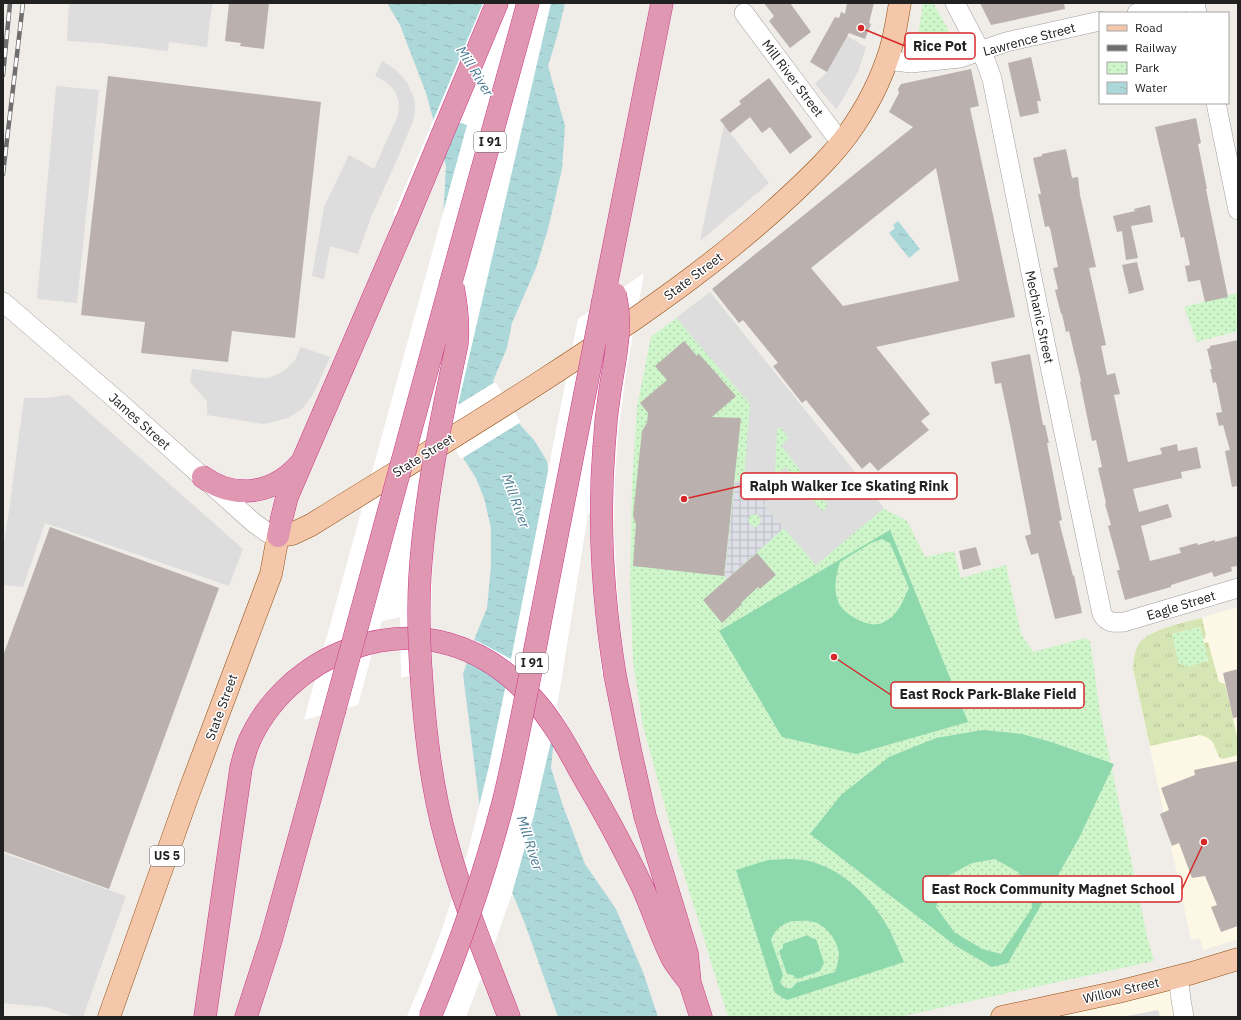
<svg xmlns="http://www.w3.org/2000/svg" width="1241" height="1020" font-family="'IBM Plex Sans',sans-serif">
  <style>
    .education { fill: #fdf8e5 }
    .grass { fill: url(#grass-tufts) }
    .park { fill: url(#park-dots) }
    .pitch { fill: #8ed8ae; fill-rule: evenodd }
    .parking { fill: #ddd; fill-rule: evenodd }
    .plaza { fill: url(#plaza-grid); fill-rule: evenodd }
    .water { fill: url(#water-ripples) }
    .pier { fill: #fff }
    .building { fill: #bab1ae; fill-rule: evenodd }
    .lines { fill: none; stroke-linecap: round; stroke-linejoin: round }
    .minor-casing { stroke: #9e9e9e; stroke-width: 20 }
    .major-casing { stroke: #904d0e; stroke-width: 23 }
    .highway-casing { stroke: #cc3885; stroke-width: 23 }
    .minor { stroke: #fff; stroke-width: 19 }
    .major { stroke: #f4c7aa; stroke-width: 22 }
    .highway { stroke: #e098b2; stroke-width: 22 }
    .rail-casing { stroke: #6f6f6f; stroke-width: 4.5 }
    .rail { stroke: #fff; stroke-width: 3; stroke-dasharray: 9; stroke-linecap: butt }
    .highway-bridge-casing { stroke: #cc3885; stroke-width: 23; stroke-linecap: butt }
    .highway-bridge { stroke: #e098b2; stroke-width: 22 }
    .labels { text-anchor: middle; stroke-width: 3; stroke-linejoin: round; paint-order: stroke }
    .shield { fill: #fff; stroke: #646464; stroke-width: 1 }
    .shield-label { font-size: 12px; font-weight: bold; fill: #212121 }
    .street-label { font-size: 13px; fill: #212121; stroke: #fff }
    .water-label { font-size: 14px; font-style: italic; fill: #4b7b92; stroke: #fff }
    .leader { fill: none; stroke: #d62828; stroke-width: 1.5 }
    .callout-dot { fill: #d62828; stroke: #fff; stroke-width: 1.5 }
    .callout { fill: #fff; stroke: #d62828; stroke-width: 1.5 }
    .callout-label { font-size: 14px; text-anchor: middle; font-weight: bold; fill: #212121 }
  </style>
  <defs>
    <pattern id="grass-tufts" width="24" height="20" patternUnits="userSpaceOnUse"><rect width="24" height="20" fill="#d5e5b3"/><path d="M3 7l-1-3M5 7V3M7 7l1-3M15 17l-1-3M17 17v-4M19 17l1-3" fill="none" stroke="#b7c49a"/></pattern>
    <pattern id="park-dots" width="8" height="8" patternUnits="userSpaceOnUse"><rect width="8" height="8" fill="#cff5ca"/><path d="M2 2h.1M6 6h.1" fill="none" stroke="#b1d2ad" stroke-width="1.8" stroke-linecap="round"/></pattern>
    <pattern id="plaza-grid" width="8" height="8" patternUnits="userSpaceOnUse"><rect width="8" height="8" fill="#dddee6"/><path d="M0 4h8M4 0v8" fill="none" stroke="#bdbec5"/></pattern>
    <pattern id="water-ripples" width="26" height="14" patternUnits="userSpaceOnUse"><rect width="26" height="14" fill="#add8da"/><path d="M2 4q2-2 4 0t4 0M15 11q2-2 4 0t4 0" fill="none" stroke="#95b9bb"/></pattern>
  </defs>
  <rect width="100%" height="100%" fill="#f0ece8"/>
  <path class="education" d="M1238 607V939L1203 950 1200 938 1191 940 1133 669 1134 658 1141 641 1153 632Z
    M1169 981 1175 1017H1026Z"/>
  <path class="grass" d="M1202 618 1206 635 1205 636V639H1203L1200 627 1172 634 1178 660 1180 664 1208 661 1204 643 1208 642 1219 682 1225 684 1238 741V755L1223 759 1220 758C1213 746 1216 739 1200 735L1150 746 1133 669C1134 660 1134 650 1140 642 1151 629 1186 622 1202 618Z"/>
  <path class="park" d="M923 3H933L948 29 949 33 947 35 917 42Z
    M710 292 883 508 907 521 925 557 954 551 961 578 1006 565 1021 634 1033 652 1085 638 1090 641 1100 712 1147 936 1154 961 899 1017H728L679 858 643 726 633 662 630 582 632 484 637 407 651 337Z
    M1237 293 1238 331 1197 342 1184 307Z
    M1200 627 1208 660 1188 667 1180 664 1178 660 1172 634Z"/>
  <path class="pitch" d="M890 530 968 722 856 754 782 737 719 631ZM882 539 890 543 909 588C903 599 902 607 892 617 889 619 882 624 878 624 867 627 841 613 838 601 833 587 836 576 840 562L871 543Z
    M983 730 1022 734 1051 742 1114 764 1079 838 1008 963 992 967 956 946 810 834 841 795 889 757 936 738ZM995 859 1018 872 1030 887 1032 908 1001 954 982 949 954 932 936 907 948 876 972 863Z
    M786 859C792 859 798 859 804 860 842 867 873 899 890 931 895 941 899 952 904 962L787 1000 775 993 736 870 768 860ZM792 921C800 921 807 920 814 922 827 926 837 940 839 953 839 959 837 966 835 972L796 983C792 992 784 989 780 982L783 975 771 940C775 929 781 925 792 921Z
    M808 935 811 938 816 939 824 963 820 971 797 979 793 975 787 974 779 951 783 948V944Z"/>
  <path class="parking" d="M69 3H213L210 19 207 47 169 42 168 51 101 43 67 41Z
    M847 36 866 47 858 72 843 99 836 109 815 84 827 72Z
    M382 61 396 70 407 82 414 98 415 110 413 121 396 162 371 217 358 254 330 246 324 279 312 276 324 207 349 155 374 169 398 115 399 103 395 91 386 82 375 76Z
    M56 86 99 90 77 303 37 299Z
    M724 125 769 183 700 241Z
    M710 292 884 508 816 565 763 505 761 484 744 482 750 404 676 318ZM780 427 789 438 781 445 824 501 827 505 826 509 822 511 785 467 777 474 775 473 777 429Z
    M301 347 330 357 314 393 302 409 288 418 264 424 207 415V401L190 382 192 369 259 378H269L284 371 295 360Z
    M69 395 243 549 229 586 45 523 23 587 3 585V548L9 511 24 398H45Z
    M3 853 126 896 83 1017H75L46 1007 3 1003Z
    M1158 1010 1160 1017H1122Z"/>
  <path class="plaza" d="M735 481 761 484 771 497 763 505 784 528 727 579 724 576 725 571ZM753 514H756L761 518V521L757 527H754L749 523 748 519 750 516Z"/>
  <path class="water" d="M387 3H565L558 33 548 66 565 126 562 169 548 229 536 268 512 323 507 348 493 381 521 426 534 440 547 461 552 494 561 667 551 768 563 806 585 864 616 909 643 972 658 1017H558L525 924 481 816 463 674 476 635 487 608 491 566V528L484 498 476 478 436 416 442 237 446 166 426 93 400 25Z
    M898 221 920 249 909 258 889 233 895 228 893 225Z"/>
  <path class="pier" d="M483 3H551L458 405 495 382 521 422 461 459 450 441 442 475 437 513 433 551 431 617 432 669 401 678 400 617 382 621 377 635 358 705 304 720 467 125 457 122 415 221 393 215Z
    M644 273 626 373 618 435 615 478 614 528 617 588 620 625 626 673 602 677 594 602 591 514H588L557 707 576 740 569 772 551 741 534 815 511 897 495 942 466 1017H413L407 1016 424 976 440 935 468 851 489 766 506 684 485 669 452 655 456 634 479 642 511 659 578 319Z"/>
  <path class="building" d="M229 3H269L264 49 240 46 241 43 225 41Z
    M764 3H790L811 32 790 48 769 21 774 16Z
    M847 3H874L869 23 871 24 865 39 849 33 827 72 810 62 835 17 839 18 841 12 845 14Z
    M980 3H1064L1065 9 991 25Z
    M1031 57 1041 101H1037L1039 113 1020 117 1008 63Z
    M971 69 979 106 970 108 1015 317 876 347 930 414 921 421 929 430 878 471 870 462 862 469 806 400 802 403 773 366 778 363 743 320 739 323 712 289 913 127 889 112 899 93 898 89 901 84ZM936 168 959 281 843 306 811 268Z
    M108 76 321 102 295 338 232 331 228 362 141 353 145 322 81 315Z
    M769 78 812 137 790 154 770 127 762 133 750 117 730 133 720 120 741 104 739 101Z
    M1196 118 1201 143 1198 144 1207 189H1206L1228 297 1205 302 1200 280 1188 282 1185 266 1190 265 1184 237 1181 238 1155 127Z
    M1066 149 1072 178 1078 177 1080 195 1096 267 1089 268 1106 345 1101 346 1107 375 1115 373 1120 394 1114 395 1128 462 1162 454 1160 448 1177 444 1178 451 1197 447 1201 468 1181 472 1182 478 1133 489 1139 512 1168 504 1172 517 1141 526 1150 561 1181 553 1179 548 1197 543 1198 545 1215 540V542L1238 536V566L1231 567 1232 571 1214 577 1212 572 1171 585V587L1125 600 1117 570H1120L1108 526 1111 525 1105 504 1106 503 1098 468 1102 467 1096 440 1092 441 1080 382 1081 381 1074 352 1069 331 1066 332 1062 314H1061L1055 290 1058 289 1053 268 1058 267 1056 257 1050 228H1049V226L1045 227 1038 194H1041L1033 158 1042 156V154Z
    M1150 205 1153 222 1131 226 1138 258 1126 260 1122 231 1117 232 1113 216 1135 211 1134 209Z
    M1137 262 1144 290 1129 294 1122 265Z
    M1238 340V486L1232 487 1225 451 1230 450 1223 425 1219 426 1216 413 1222 412 1216 382 1213 383 1210 369H1212L1207 349 1210 348V346Z
    M684 341 697 356 699 354 736 396 712 417 741 418 724 576 633 566 636 524 633 516 642 431 647 423 648 413 640 403 667 380 655 366Z
    M1030 354 1043 425H1045L1049 443H1047L1062 520 1059 521 1073 576 1074 575 1082 613 1055 619 1038 553 1031 555 1025 536 1031 534 1011 430 1001 383 995 384 991 362Z
    M50 527 219 588 109 889 3 851V656Z
    M976 547 981 565 963 570 959 551Z
    M757 553 776 575 760 589 758 587 741 603 742 604 722 623 703 600Z
    M1238 669V717L1233 718 1223 673Z
    M1238 761V926L1221 932 1211 907 1217 905 1205 876 1192 878 1179 843 1172 846 1160 814 1169 810 1161 788 1195 775 1194 770Z"/>
  <g class="lines">
    <g class="minor-casing">
      <path id="minor" d="M955 3 986 62 992 79 1046 347 1102 614C1107 623 1114 623 1124 622L1238 588
        M1195 3 1197 13
        M744 13 841 143
        M1137 13 1182 3
        M887 60 911 63 960 58 1006 42 1100 21
        M1216 103 1238 210
        M3 302 120 403 254 523 268 533 278 536
        M1178 976 1181 1000 1184 1017"/>
    </g>
    <g class="major-casing">
      <path id="major" d="M109 1017 189 792 271 574 278 536 292 534 311 525C439 445 569 369 690 279 726 252 760 224 793 193 812 175 832 156 848 134 866 109 881 80 890 51 895 35 897 19 900 3
        M1002 1017 1118 992 1192 973 1238 959"/>
    </g>
    <g class="highway-casing">
      <path id="highway" d="M451 282 528 3
        M603 301 662 3
        M203 477C235 500 274 494 300 464
        M278 536 282 517 287 497 407 219 497 3
        M421 672C425 730 431 787 447 843 463 902 487 959 509 1017
        M615 675 631 754 645 816 687 953 690 983 701 1017
        M205 1017 241 768C243 760 245 752 248 744 266 701 305 665 350 649 419 624 484 644 533 699 554 722 569 751 584 778 605 813 624 849 642 886 653 910 661 937 673 960 678 968 684 975 690 983
        M246 1017 271 940 334 712"/>
    </g>
    <use href="#minor" class="minor"/>
    <use href="#major" class="major"/>
    <use href="#highway" class="highway"/>
    <g class="rail-casing">
      <path id="rail" d="M3 75 10 3
        M3 174 23 3"/>
    </g>
    <use href="#rail" class="rail"/>
    <g class="highway-bridge-casing">
      <path id="highway-bridge" d="M421 672C419 640 418 607 420 575 425 497 441 420 457 344 459 323 457 307 453 287
        M615 675C603 600 598 523 604 447 605 428 607 409 610 390 615 358 623 326 615 294
        M334 712 451 282
        M430 1017C459 947 484 876 503 803 520 734 532 663 546 592 565 495 584 398 603 301"/>
    </g>
    <use href="#highway-bridge" class="highway-bridge"/>
  </g>
  <g class="labels">
    <g class="shield">
      <rect x="474" y="132" width="32" height="20" rx="3"/>
      <rect x="516" y="653" width="32" height="20" rx="3"/>
      <rect x="150" y="846" width="34" height="20" rx="3"/>
    </g>
    <g class="shield-label">
      <text x="490" y="146">I 91</text>
      <text x="532" y="667">I 91</text>
      <text x="167" y="860">US 5</text>
    </g>
    <g class="street-label">
      <text transform="translate(1029 39) rotate(-15)" y="5">Lawrence Street</text>
      <text transform="translate(793 78) rotate(53)" y="5">Mill River Street</text>
      <text transform="translate(693 276) rotate(-37)" y="5">State Street</text>
      <text transform="translate(1040 317) rotate(78)" y="5">Mechanic Street</text>
      <text transform="translate(140 421) rotate(42)" y="5">James Street</text>
      <text transform="translate(423 455) rotate(-32)" y="5">State Street</text>
      <text transform="translate(1181 605) rotate(-17)" y="5">Eagle Street</text>
      <text transform="translate(221 707) rotate(-70)" y="5">State Street</text>
      <text transform="translate(1121 990) rotate(-13)" y="5">Willow Street</text>
    </g>
    <g class="water-label">
      <text transform="translate(475 71) rotate(58)" y="5">Mill River</text>
      <text transform="translate(516 501) rotate(70)" y="5">Mill River</text>
      <text transform="translate(530 843) rotate(72)" y="5">Mill River</text>
    </g>
  </g>
  <path class="leader" d="M861 28L905 46M684 499L741 486M834 657L891 695M1204 842L1182 889"/>
  <g class="callout-dot">
    <circle cx="861" cy="28" r="4"/>
    <circle cx="684" cy="499" r="4"/>
    <circle cx="834" cy="657" r="4"/>
    <circle cx="1204" cy="842" r="4"/>
  </g>
  <g class="callout">
    <rect x="905" y="33" width="70" height="26" rx="4"/>
    <rect x="741" y="473" width="216" height="26" rx="4"/>
    <rect x="891" y="682" width="193" height="26" rx="4"/>
    <rect x="923" y="876" width="259" height="26" rx="4"/>
  </g>
  <g class="callout-label">
    <text x="940" y="51">Rice Pot</text>
    <text x="849" y="491">Ralph Walker Ice Skating Rink</text>
    <text x="988" y="699">East Rock Park-Blake Field</text>
    <text x="1053" y="894">East Rock Community Magnet School</text>
  </g>
  <rect width="1241" height="1020" fill="none" stroke="#212121" stroke-width="8"/>
  <rect x="1099" y="12" width="130" height="92" fill="#ffffff" stroke="#a6a6a6"/>
  <rect x="1107" y="25" width="20" height="6" fill="#f4c7aa" stroke="#a6a6a6"/>
  <text x="1135" y="32" font-size="12" fill="#212121">Road</text>
  <rect x="1107" y="45" width="20" height="6" fill="#6f6f6f" stroke="#a6a6a6"/>
  <text x="1135" y="52" font-size="12" fill="#212121">Railway</text>
  <rect x="1107" y="62" width="20" height="12" fill="url(#park-dots)" stroke="#a6a6a6"/>
  <text x="1135" y="72" font-size="12" fill="#212121">Park</text>
  <rect x="1107" y="82" width="20" height="12" fill="url(#water-ripples)" stroke="#a6a6a6"/>
  <text x="1135" y="92" font-size="12" fill="#212121">Water</text>
</svg>
